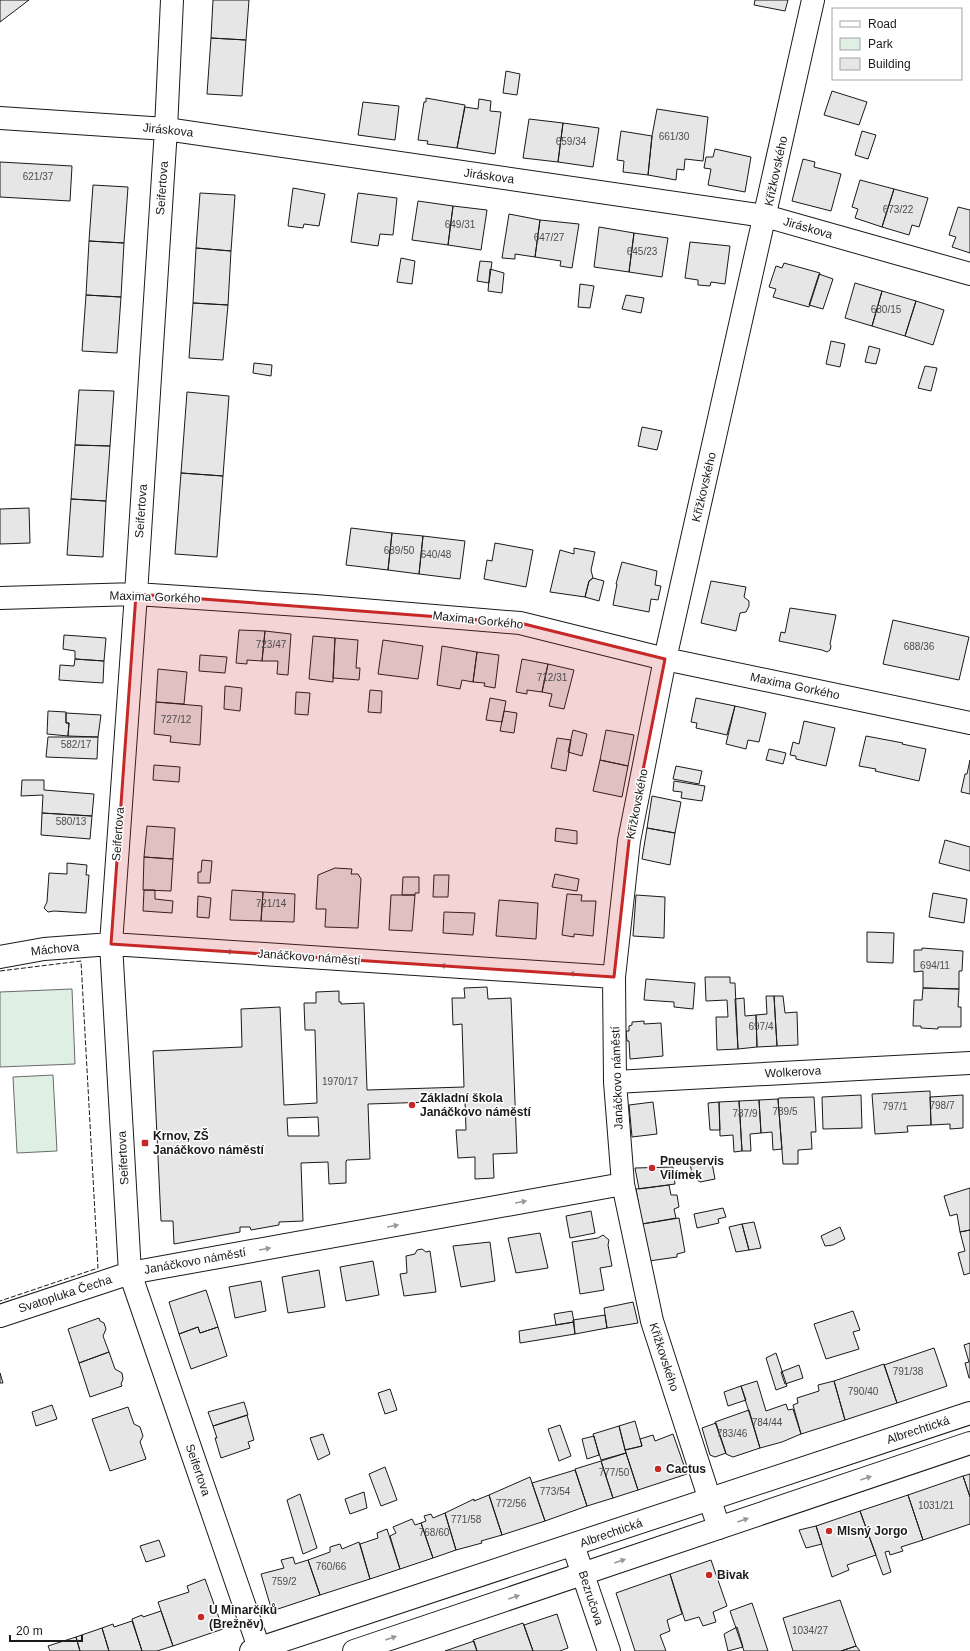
<svg xmlns="http://www.w3.org/2000/svg" width="970" height="1651" font-family="Arial,sans-serif">
  <style>
    .green { fill: #e0efe3; stroke: #6a6a6a }
    .building { fill: #e6e6e6; stroke: #1a1a1a; fill-rule: evenodd }
    .lines { fill: none; stroke-linecap: round; stroke-linejoin: round }
    .minor-casing { stroke: #1a1a1a; stroke-width: 24 }
    .secondary-casing { stroke: #1a1a1a; stroke-width: 24 }
    .minor { stroke: #fff; stroke-width: 22 }
    .secondary { stroke: #fff; stroke-width: 22 }
    .fence { stroke: #1a1a1a; stroke-width: 1; stroke-dasharray: 5 2; stroke-linecap: butt }
    .oneway { fill: #989898 }
    .marked { fill: #c62828; fill-opacity: 0.2; stroke: #c62828; stroke-width: 3; stroke-linejoin: round }
    .poi-dot { fill: #c62828; stroke: #fff; stroke-width: 1.5 }
    .labels { text-anchor: middle; stroke-width: 3; stroke-linejoin: round; paint-order: stroke }
    .number-label { font-size: 10px; fill: #4d4d4d }
    .street-label { font-size: 12px; fill: #1a1a1a; stroke: #fff }
    .poi-label { font-size: 12px; font-weight: bold; fill: #1a1a1a; stroke: #fff; text-anchor: start }
  </style>
  <rect width="100%" height="100%" fill="#fff"/>
  <path class="green" d="M72 989 75 1064 0 1067V992Z
    M53 1075 57 1151 17 1153 13 1077Z"/>
  <path class="building" d="M0 0H29L0 22Z
    M213 0H249L246 40 211 38Z
    M755 0H788L785 11 754 5Z
    M211 38 246 40 242 96 207 94Z
    M506 71 520 74 517 95 503 93Z
    M832 91 867 102 859 125 824 115Z
    M426 98 465 105 457 148 427 144 428 141 418 140 424 102H426Z
    M479 99 491 101 490 111 501 112 495 154 457 148 465 107 478 109Z
    M363 102 399 106 395 140 358 135Z
    M657 109 708 117 703 161 685 159 684 170 677 169 676 180 648 175 652 136Z
    M529 119 563 123 558 162 523 158Z
    M563 123 599 128 593 167 558 162Z
    M621 131 652 136 648 175 623 172 624 161 617 160Z
    M862 131 876 135 868 159 855 155Z
    M715 149 751 157 745 192 708 185 711 169 704 168 706 157H713Z
    M803 159 815 162 814 167 841 174 831 211 792 201Z
    M0 162 72 166 70 201 0 197Z
    M860 180 894 189 882 227 855 218 858 209 852 207Z
    M93 185 128 187 124 243 89 241Z
    M293 188 325 194 319 226 304 224 303 228 288 226Z
    M894 189 928 198 919 227 912 225 909 235 882 227Z
    M200 193 235 195 231 251 196 248Z
    M358 193 397 198 393 235 380 234 378 246 351 242Z
    M418 201 453 206 448 245 412 240Z
    M453 206 487 210 481 250 448 245Z
    M958 207 970 210V253L952 247 956 237 949 235Z
    M509 214 540 220 535 257 515 254V259L502 258Z
    M540 220 579 224 572 268 560 266 561 261 535 257Z
    M599 227 634 233 629 272 594 267Z
    M634 233 668 238 662 277 629 272Z
    M89 241 124 243 121 297 86 295Z
    M690 242 730 246 725 284 711 282 710 286 698 285V280L685 278Z
    M196 248 231 251 228 305 193 303Z
    M401 258 415 261 412 284 397 282Z
    M480 261 492 262 489 283 477 281Z
    M784 263 820 273 809 307 773 297 776 289 769 287 776 266 782 268Z
    M490 269 504 273 502 293 488 291Z
    M819 274 833 279 823 309 809 305Z
    M855 283 882 291 872 326 845 318Z
    M580 284 594 286 590 308 578 307Z
    M882 291 916 301 905 336 872 326Z
    M86 295 121 297 117 353 82 351Z
    M626 295 644 298 641 313 622 309Z
    M916 301 944 310 933 345 905 336Z
    M193 303 228 305 223 360 189 358Z
    M831 341 845 344 840 367 826 364Z
    M869 346 880 349 876 364 865 362Z
    M254 363 272 365 271 376 253 373Z
    M925 366 937 368 931 391 918 388Z
    M79 390 114 391 110 446 75 445Z
    M187 392 229 396 223 476 181 473Z
    M642 427 662 431 657 450 638 446Z
    M75 445 110 446 106 501 71 499Z
    M181 473 223 476 217 557 175 554Z
    M71 499 106 501 103 557 67 555Z
    M29 508 30 543 0 544V509Z
    M351 528 392 533 388 570 346 565Z
    M392 533 423 536 419 574 388 570Z
    M423 536 465 541 460 579 419 574Z
    M495 543 533 550 526 587 484 579 487 560 492 561Z
    M574 548 595 552 591 570 593 578 589 581 585 597 550 592 560 550 574 554Z
    M622 562 657 571 655 585 661 586 658 600 651 599 649 612 613 605 617 584H616Z
    M593 578 604 581 599 601 585 597 589 581Z
    M711 581 746 587 744 597 749 601V606L746 612 740 613 736 631 701 623Z
    M790 608 836 615 830 644 831 646 830 650 827 652 822 650 779 641 781 632 785 633Z
    M893 620 969 637 959 680 883 664Z
    M239 630 265 631 262 661 247 660V664L236 663Z
    M265 631 291 634 288 675 277 674 278 661H262Z
    M64 635 106 638 104 661 75 659V651L63 649Z
    M313 636 335 638 333 682 309 679Z
    M335 638 358 640 356 668H360L359 680 333 678Z
    M383 640 423 646 418 679 378 674Z
    M442 646 477 652 473 682 462 680 460 689 437 685Z
    M477 652 499 655 495 688 484 686 485 683 473 682Z
    M200 655 227 657 225 673 199 671Z
    M75 659 104 661 103 683 59 680 60 665 74 666Z
    M522 659 548 664 542 692 527 690V694L516 692Z
    M548 664 574 670 564 709 549 706 552 694 542 692Z
    M158 669 187 672 184 704 156 702Z
    M225 686 242 688 240 711 224 709Z
    M370 690 382 691 381 713 368 712Z
    M296 692 310 693 308 715 295 714Z
    M490 698 506 701 502 722 486 720Z
    M696 698 735 706 727 735 696 728 697 723 691 722Z
    M156 702 202 706 200 745 170 742 171 736 154 734Z
    M735 706 766 713 759 742 748 740 746 749 726 744Z
    M48 711 66 712V723H69L68 736 47 734Z
    M504 711 517 713 514 733 500 731Z
    M66 713 101 715 98 737 68 736 69 723H66Z
    M804 721 835 728 826 766 796 759V756L790 755 793 742 799 744Z
    M573 730 587 734 582 756 568 752Z
    M606 730 634 735 628 766 600 760Z
    M866 736 903 743 902 744 926 749 919 781 875 771 876 769 859 766Z
    M48 737H98L97 759 46 757Z
    M557 738 571 740 566 771 551 768Z
    M769 749 786 753 783 764 766 760Z
    M600 760 628 766 622 797 593 791Z
    M970 760V794L961 792 965 774H967Z
    M154 765 180 767 179 782 153 780Z
    M676 766 702 771 699 784 673 779Z
    M22 780H44V790L94 794 92 816 42 813 43 795 21 796Z
    M674 781 705 786 702 801 681 798 682 792 673 791Z
    M652 796 681 802 675 833 647 828Z
    M42 813 92 816 90 839 41 835Z
    M147 826 175 828 173 859 144 857Z
    M556 828 577 831V844L555 841Z
    M647 828 675 833 670 865 642 859Z
    M945 840 970 847V871L939 863Z
    M144 857 173 859 171 891 143 890Z
    M202 860 212 861 210 883H198V872H201Z
    M67 863 87 865 86 875H89L86 913 54 911 48 912 44 908 47 902 49 873 67 874Z
    M335 868 352 869 351 874H358L361 879 358 928 325 927 326 909H316L318 875Z
    M555 874 579 879 577 891 552 887Z
    M434 875H449L448 897H433Z
    M403 877H419V893H415V895H402Z
    M144 890H155V899L173 901 172 913 143 911Z
    M232 890 263 892 261 921 230 920Z
    M263 892 295 894 294 922 261 921Z
    M933 893 967 899 964 923 929 917Z
    M567 894 582 895 581 901H596L593 936 574 934V937L562 935Z
    M391 895H415L412 931 389 930Z
    M636 895 665 897 664 938 633 936Z
    M198 896 211 898 209 918 197 917Z
    M499 900 538 903 536 939 496 936Z
    M444 912 475 913 473 935 443 933Z
    M867 932 894 933 893 963 867 962Z
    M922 948 963 951 962 971H959V989L923 988V971L914 972V950H922Z
    M705 977H730V983H735L738 1049 717 1050 716 1017H728L727 1000 706 1001Z
    M646 979 695 983 693 1009 674 1007V1002L644 1000Z
    M487 987 488 999 511 998 517 1153 493 1154 494 1178 475 1179V1157L458 1158 456 1130H466L465 1101 368 1104 370 1159 347 1160 346 1161V1183L329 1184 328 1162 301 1163 303 1221 279 1222V1225L251 1230 250 1227H240V1232L174 1244 173 1221H161L153 1051 242 1047 241 1009 280 1007 284 1105 317 1103 315 1030H305L304 1003H316V992L339 991V1002H341V1004L364 1003 367 1090 464 1087 462 1024 453 1025 452 998H465L464 988ZM318 1117 319 1136H288L287 1118Z
    M923 988 959 989 958 1007H961V1027H938V1029L921 1028V1026H913L914 1000H922Z
    M766 996H774L777 1046 757 1047 756 1015 767 1014Z
    M774 996H783L785 1013 797 1012 798 1045 777 1046Z
    M744 998 745 1016 756 1015 757 1047 738 1049 735 999Z
    M644 1021V1024L661 1023 663 1056 630 1059 629 1041H627L626 1031H629V1026L632 1025V1022Z
    M930 1091 931 1125 907 1126 908 1132 875 1134 872 1094Z
    M861 1095 862 1128 823 1129 822 1097Z
    M963 1095V1128L950 1129V1124L931 1125 930 1097Z
    M814 1097 816 1132H811L812 1149 798 1150V1164H783L778 1099 779 1098Z
    M778 1099 782 1149 773 1150 772 1132 761 1133 759 1100Z
    M759 1100 761 1133 750 1134 751 1151H742L739 1101Z
    M739 1101 742 1151 734 1152 733 1135 720 1136 719 1102Z
    M653 1102 657 1134 632 1137 629 1105Z
    M719 1102 720 1130H710L708 1103Z
    M711 1158 715 1179 700 1182 692 1176 690 1161Z
    M673 1167 675 1184 639 1189 635 1168Z
    M669 1185 671 1195H677L679 1207 674 1209 676 1218 642 1224 636 1189Z
    M970 1188V1230L960 1232 957 1214 950 1216 944 1196Z
    M723 1208 726 1217 718 1219 719 1223 697 1228 694 1214Z
    M591 1211 595 1233 570 1238 566 1216Z
    M679 1218 685 1252 677 1254V1257L649 1261 642 1224Z
    M754 1222 761 1248 749 1250 742 1224Z
    M742 1224 749 1250 736 1252 729 1227Z
    M840 1227 845 1239 833 1245 825 1246 821 1236Z
    M970 1230V1273L964 1275 958 1253 965 1251 960 1232Z
    M540 1233 548 1268 516 1273 508 1238Z
    M603 1235 609 1240 608 1245 612 1266 600 1268 604 1290 580 1294 572 1242 598 1238Z
    M490 1242 495 1281 461 1287 453 1246Z
    M422 1249 426 1252 430 1251 436 1292 404 1296 400 1274 407 1273 406 1256 415 1254 417 1250Z
    M373 1261 379 1295 346 1301 340 1267Z
    M319 1270 325 1307 288 1313 282 1277Z
    M261 1281 266 1311 235 1318 229 1287Z
    M206 1290 218 1327 200 1333 198 1327 179 1334 169 1302Z
    M633 1302 638 1323 607 1328 604 1308Z
    M572 1311 574 1322 556 1325 554 1314Z
    M853 1311 860 1330 853 1332 859 1349 826 1359 814 1324Z
    M605 1315 607 1328 575 1334 573 1320Z
    M99 1318 100 1321 104 1323 106 1329 103 1336 109 1352 79 1363 68 1329Z
    M574 1322 575 1334 520 1343 519 1331Z
    M198 1327 200 1333 218 1327 227 1356 191 1369 179 1334Z
    M970 1343V1378H969L965 1363 969 1362 964 1345Z
    M934 1348 947 1386 897 1403 884 1365Z
    M109 1352 115 1369 122 1373 123 1379 121 1384 122 1386 90 1397 79 1363Z
    M776 1353 787 1386 776 1390 766 1358Z
    M884 1364 897 1403 845 1420 834 1381Z
    M799 1365 803 1378 785 1384 781 1372Z
    M0 1373 3 1383H0Z
    M757 1381 766 1411 786 1404 788 1410 793 1409 801 1434 782 1442 760 1448 741 1386Z
    M834 1381 845 1420 801 1434 793 1405 798 1403 797 1398 819 1391 818 1385Z
    M741 1386 746 1400 728 1406 724 1392Z
    M390 1389 397 1410 385 1414 378 1393Z
    M244 1402 248 1415 213 1426 208 1412Z
    M52 1405 57 1419 36 1426 32 1412Z
    M128 1407 134 1424 140 1427 143 1436 140 1442 146 1459 110 1471 92 1419Z
    M749 1410 760 1448 733 1457 726 1454 715 1422Z
    M247 1415 254 1440 248 1442 250 1448 221 1458 215 1438H217L213 1426Z
    M635 1421 642 1446 625 1450 619 1426Z
    M716 1423 726 1453 715 1457 710 1455 702 1428Z
    M560 1425 571 1456 559 1461 548 1429Z
    M619 1426 626 1453 601 1460 593 1434Z
    M323 1434 330 1454 318 1460 310 1438Z
    M673 1434 687 1474 638 1490 625 1450 642 1446 640 1439 653 1435 655 1441Z
    M594 1436 599 1455 587 1459 582 1439Z
    M626 1453 638 1490 613 1498 601 1461Z
    M601 1461 613 1498 587 1506 575 1469Z
    M385 1467 397 1500 381 1506 369 1474Z
    M575 1470 587 1506 545 1521 532 1483Z
    M970 1474V1497L963 1476Z
    M963 1476 970 1497V1524L923 1540 908 1495Z
    M530 1477 545 1521 502 1535 489 1495Z
    M364 1492 367 1508 350 1514 345 1499Z
    M300 1494 317 1548 303 1554 287 1500Z
    M489 1495 502 1535 481 1541 482 1543 456 1550 445 1513 474 1499V1501Z
    M908 1495 923 1540 901 1547 903 1551 890 1555 889 1551 885 1552 891 1572 883 1575 860 1511Z
    M860 1511 876 1555 847 1565 849 1570 832 1577 816 1526Z
    M445 1513 456 1550 433 1558 421 1523 426 1521 424 1516 431 1514 433 1518Z
    M412 1519 415 1525 421 1523 433 1558 400 1569 390 1536 396 1533 393 1527Z
    M816 1526 822 1544 806 1548 799 1530Z
    M387 1529 400 1569 370 1579 360 1544 378 1538 377 1533Z
    M159 1540 165 1556 146 1562 140 1546Z
    M359 1542 370 1579 320 1595 308 1560 330 1552V1547L340 1544 342 1549Z
    M293 1557 295 1564 308 1560 320 1595 272 1611 261 1574 284 1568 281 1560Z
    M711 1560 727 1606 713 1612 716 1622 703 1626 699 1617 685 1621 670 1574Z
    M670 1574 682 1614 667 1620 670 1631 660 1635 666 1651H635L616 1593Z
    M205 1579 223 1629 173 1646 158 1602 189 1592 187 1586Z
    M840 1600 856 1646 841 1651H793L783 1618Z
    M752 1603 768 1651H744L730 1611Z
    M161 1611 173 1646 157 1651H142L132 1619 142 1615 143 1617Z
    M557 1614 568 1648 560 1651H533L524 1625Z
    M132 1621 142 1651H109L102 1628 113 1624 114 1627Z
    M523 1623 533 1651H477L473 1640Z
    M737 1627 743 1647 728 1651 724 1634Z
    M102 1628 109 1651H80L76 1637Z
    M76 1637 80 1651H50L48 1646Z
    M474 1641 477 1651H445Z
    M856 1646 860 1651H841Z"/>
  <g class="lines">
    <g class="minor-casing">
      <path id="minor" d="M172 0 166 129 136 594 111 944 130 1273 259 1648
        M0 118 166 129 765 216 970 274
        M0 598 136 594 315 606 520 623 665 659 970 723
        M0 957 44 949 111 944 614 977
        M615 1082 970 1063
        M0 1316 130 1273 623 1184
        M719 1528 652 1321 623 1184 615 1082 614 977 629 841 665 659 813 0
        M573 1545 609 1651
        M354 1651 970 1443"/>
    </g>
    <g class="secondary-casing">
      <path id="secondary" d="M251 1651 970 1413"/>
    </g>
    <use href="#minor" class="minor"/>
    <use href="#secondary" class="secondary"/>
    <path class="fence" d="M0 971 81 961 98 1268 0 1301"/>
  </g>
  <defs><path id="oneway-solid" d="M-6-.8H1V-3.2L6.5 0L1 3.2V.8H-6Z"/></defs>
  <g class="oneway">
    <use href="#oneway-solid" transform="translate(232 952) rotate(-176)"/>
    <use href="#oneway-solid" transform="translate(446 966) rotate(-176)"/>
    <use href="#oneway-solid" transform="translate(575 974) rotate(-176)"/>
    <use href="#oneway-solid" transform="translate(521 1202) rotate(-10)"/>
    <use href="#oneway-solid" transform="translate(393 1226) rotate(-10)"/>
    <use href="#oneway-solid" transform="translate(265 1249) rotate(-10)"/>
    <use href="#oneway-solid" transform="translate(866 1478) rotate(-19)"/>
    <use href="#oneway-solid" transform="translate(743 1520) rotate(-19)"/>
    <use href="#oneway-solid" transform="translate(620 1561) rotate(-19)"/>
    <use href="#oneway-solid" transform="translate(514 1597) rotate(-19)"/>
    <use href="#oneway-solid" transform="translate(391 1638) rotate(-19)"/>
  </g>
  <path class="marked" d="M136 594 520 623 665 659 629 841 614 977 111 944Z"/>
  <g class="poi-dot">
    <circle cx="412" cy="1105" r="4"/>
    <rect x="141" y="1139" width="8" height="8" rx="2"/>
    <circle cx="652" cy="1168" r="4"/>
    <circle cx="658" cy="1469" r="4"/>
    <circle cx="829" cy="1531" r="4"/>
    <circle cx="709" cy="1575" r="4"/>
    <circle cx="201" cy="1617" r="4"/>
  </g>
  <g class="labels">
    <g class="number-label">
      <text x="674" y="140">661/30</text>
      <text x="571" y="145">659/34</text>
      <text x="38" y="180">621/37</text>
      <text x="898" y="213">673/22</text>
      <text x="460" y="228">649/31</text>
      <text x="549" y="241">647/27</text>
      <text x="642" y="255">645/23</text>
      <text x="886" y="313">680/15</text>
      <text x="399" y="554">639/50</text>
      <text x="436" y="558">640/48</text>
      <text x="271" y="648">723/47</text>
      <text x="919" y="650">688/36</text>
      <text x="552" y="681">712/31</text>
      <text x="176" y="723">727/12</text>
      <text x="76" y="748">582/17</text>
      <text x="71" y="825">580/13</text>
      <text x="271" y="907">721/14</text>
      <text x="935" y="969">694/11</text>
      <text x="761" y="1030">697/4</text>
      <text x="340" y="1085">1970/17</text>
      <text x="942" y="1109">798/7</text>
      <text x="895" y="1110">797/1</text>
      <text x="785" y="1115">789/5</text>
      <text x="745" y="1117">787/9</text>
      <text x="908" y="1375">791/38</text>
      <text x="863" y="1395">790/40</text>
      <text x="767" y="1426">784/44</text>
      <text x="732" y="1437">783/46</text>
      <text x="614" y="1476">777/50</text>
      <text x="555" y="1495">773/54</text>
      <text x="511" y="1507">772/56</text>
      <text x="936" y="1509">1031/21</text>
      <text x="466" y="1523">771/58</text>
      <text x="434" y="1536">768/60</text>
      <text x="331" y="1570">760/66</text>
      <text x="284" y="1585">759/2</text>
      <text x="810" y="1634">1034/27</text>
    </g>
    <g class="street-label">
      <text transform="translate(168 130) rotate(6)" y="4">Jiráskova</text>
      <text transform="translate(776 171) rotate(-78)" y="4">Křižkovského</text>
      <text transform="translate(489 176) rotate(8)" y="4">Jiráskova</text>
      <text transform="translate(162 188) rotate(-86)" y="4">Seifertova</text>
      <text transform="translate(808 228) rotate(16)" y="4">Jiráskova</text>
      <text transform="translate(704 487) rotate(-77)" y="4">Křižkovského</text>
      <text transform="translate(141 511) rotate(-86)" y="4">Seifertova</text>
      <text transform="translate(155 597) rotate(2)" y="4">Maxima Gorkého</text>
      <text transform="translate(478 620) rotate(6)" y="4">Maxima Gorkého</text>
      <text transform="translate(795 686) rotate(12)" y="4">Maxima Gorkého</text>
      <text transform="translate(637 804) rotate(-79)" y="4">Křižkovského</text>
      <text transform="translate(118 834) rotate(-86)" y="4">Seifertova</text>
      <text transform="translate(55 949) rotate(-6)" y="4">Máchova</text>
      <text transform="translate(309 957) rotate(4)" y="4">Janáčkovo náměstí</text>
      <text transform="translate(793 1072) rotate(-3)" y="4">Wolkerova</text>
      <text transform="translate(617 1078) rotate(-92)" y="4">Janáčkovo náměstí</text>
      <text transform="translate(123 1158) rotate(-93)" y="4">Seifertova</text>
      <text transform="translate(195 1261) rotate(-10)" y="4">Janáčkovo náměstí</text>
      <text transform="translate(65 1294) rotate(-18)" y="4">Svatopluka Čecha</text>
      <text transform="translate(664 1357) rotate(72)" y="4">Křižkovského</text>
      <text transform="translate(918 1430) rotate(-18)" y="4">Albrechtická</text>
      <text transform="translate(198 1470) rotate(71)" y="4">Seifertova</text>
      <text transform="translate(611 1533) rotate(-19)" y="4">Albrechtická</text>
      <text transform="translate(591 1598) rotate(72)" y="4">Bezručova</text>
    </g>
    <g class="poi-label">
      <text x="420" y="1102">Základní škola<tspan x="420" dy="14">Janáčkovo náměstí</tspan></text>
      <text x="153" y="1140">Krnov, ZŠ<tspan x="153" dy="14">Janáčkovo náměstí</tspan></text>
      <text x="660" y="1165">Pneuservis<tspan x="660" dy="14">Vilímek</tspan></text>
      <text x="666" y="1473">Cactus</text>
      <text x="837" y="1535">Mlsný Jorgo</text>
      <text x="717" y="1579">Bivak</text>
      <text x="209" y="1614">U Minarčíků<tspan x="209" dy="14">(Brežněv)</tspan></text>
    </g>
  </g>
  <rect x="832" y="8" width="130" height="72" fill="#ffffff" stroke="#a3a3a3"/>
  <rect x="840" y="21" width="20" height="6" fill="#ffffff" stroke="#a3a3a3"/>
  <text x="868" y="28" font-size="12" fill="#1a1a1a">Road</text>
  <rect x="840" y="38" width="20" height="12" fill="#e0efe3" stroke="#a3a3a3"/>
  <text x="868" y="48" font-size="12" fill="#1a1a1a">Park</text>
  <rect x="840" y="58" width="20" height="12" fill="#e6e6e6" stroke="#a3a3a3"/>
  <text x="868" y="68" font-size="12" fill="#1a1a1a">Building</text>
  <path d="M10 1635v6h72v-6" fill="none" stroke="#1a1a1a" stroke-width="2"/>
  <text x="16" y="1635" font-size="12" fill="#1a1a1a" stroke="#ffffff" stroke-width="3" paint-order="stroke">20 m</text>
</svg>
